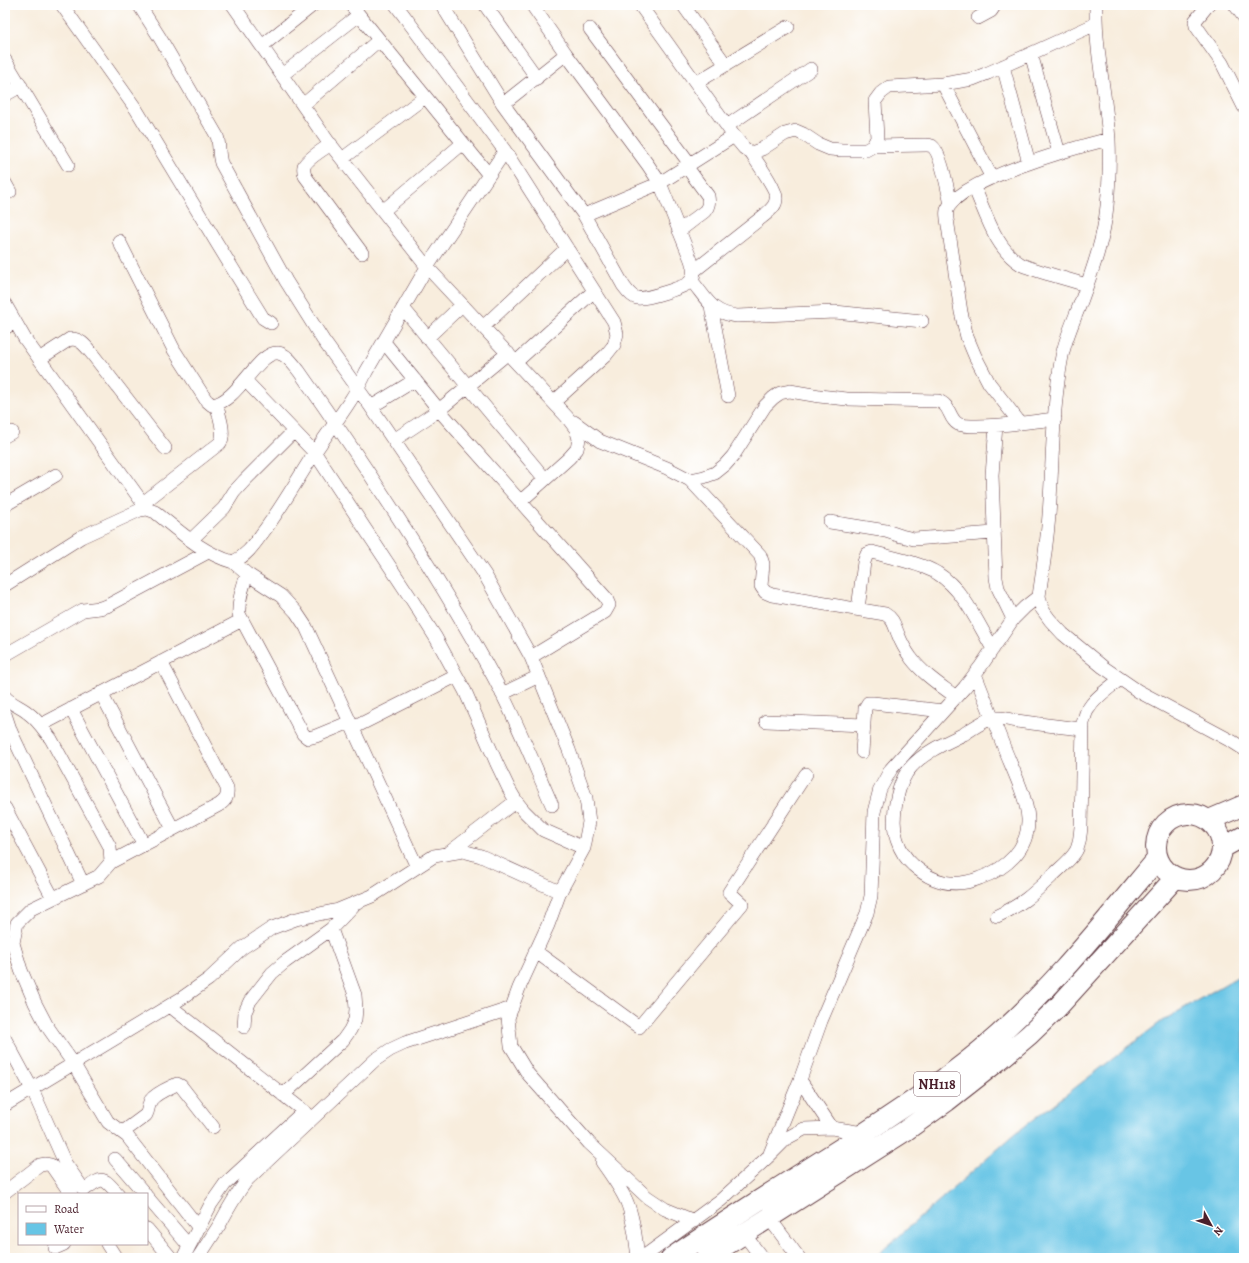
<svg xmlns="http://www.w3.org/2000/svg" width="1249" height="1263" font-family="Alegreya,serif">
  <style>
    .water { fill: #67c5e5; stroke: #587288 }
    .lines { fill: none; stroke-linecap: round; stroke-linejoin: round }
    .minor-casing { stroke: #643e46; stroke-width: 14 }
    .highway-casing { stroke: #643e46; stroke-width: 22 }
    .minor { stroke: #fff; stroke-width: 13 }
    .highway { stroke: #fff; stroke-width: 20 }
    .labels { text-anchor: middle; stroke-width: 3; stroke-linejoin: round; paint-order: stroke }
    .shield { fill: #fff; stroke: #80626b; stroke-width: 1 }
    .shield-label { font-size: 14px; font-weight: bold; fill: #4a1f2b }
  </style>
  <rect width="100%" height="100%" fill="#fff"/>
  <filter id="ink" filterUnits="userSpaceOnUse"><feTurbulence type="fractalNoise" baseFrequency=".025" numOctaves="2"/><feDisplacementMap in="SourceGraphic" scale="8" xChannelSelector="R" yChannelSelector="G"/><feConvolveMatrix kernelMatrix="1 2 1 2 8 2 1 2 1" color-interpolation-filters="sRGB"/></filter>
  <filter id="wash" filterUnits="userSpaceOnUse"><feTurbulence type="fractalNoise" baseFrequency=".012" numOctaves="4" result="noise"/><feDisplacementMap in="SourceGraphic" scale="16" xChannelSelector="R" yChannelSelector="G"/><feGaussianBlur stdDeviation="0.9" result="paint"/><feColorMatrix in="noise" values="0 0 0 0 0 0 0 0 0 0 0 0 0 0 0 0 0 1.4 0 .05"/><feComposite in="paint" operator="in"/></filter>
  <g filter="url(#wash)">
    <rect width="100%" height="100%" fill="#f8eddd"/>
    <path class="water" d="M1244 973V1258H874L1016 1133 1162 1021Z"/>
  </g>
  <g filter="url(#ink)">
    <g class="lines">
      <g class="minor-casing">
        <path id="minor" d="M62 5 136 109 215 240 263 318 271 323
          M139 5 160 38 217 136C220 145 218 153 221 163L286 281 323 340 371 407 485 575 531 657 569 750 586 798 589 822 584 848 560 892 548 925 519 988 508 1018 511 1046 528 1074 589 1143 647 1197 665 1209 694 1221
          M233 5 327 140 427 267 567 417 576 429 579 439 577 449 569 458 520 502
          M351 5 489 175
          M396 5 505 151 614 322 617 334 614 345 606 355 554 402
          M442 5 503 104 584 215 623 285C626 289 630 296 637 298 644 300 686 287 691 281 696 275 693 267 691 260L660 183 648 165 566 54 532 5
          M485 5 537 78
          M640 5 734 136 744 148 751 153 762 149 785 134 796 131 803 134 818 144 830 149 842 150H866L873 146 877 138 875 101 881 93 889 87 943 84 973 79 988 73 1096 24
          M683 5 726 65
          M1096 5C1095 50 1106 95 1109 140 1110 162 1109 184 1107 206 1104 238 1093 269 1082 299 1075 318 1066 336 1062 356 1052 408 1053 462 1049 515 1047 542 1043 569 1039 596L1042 609 1050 620 1063 634 1103 667 1138 691 1233 742 1244 749
          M1208 5 1195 21 1196 26 1222 63 1244 107
          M1235 5 1244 17
          M978 18 991 11 995 5
          M590 29 690 164
          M262 46 313 5
          M1031 54 1059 153
          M5 60 68 165
          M1003 66 1029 163
          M282 75 359 15
          M696 83 788 27
          M943 84 992 178
          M5 95 21 86
          M503 104 566 54
          M303 105 379 40
          M727 126 811 69
          M331 144C324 149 308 158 304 166 303 170 304 173 305 176L362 253
          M873 146 926 145C928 145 930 145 932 146 941 152 948 192 951 204
          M342 159 425 97
          M5 183 10 192
          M974 187C986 213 995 249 1022 265 1027 267 1033 269 1039 271 1055 276 1071 280 1086 285
          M383 211 462 144
          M584 215 660 183 734 136
          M679 231 705 211C709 206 709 202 708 196L686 166
          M119 241 174 350 206 400 212 405C238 402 258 351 278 353 287 354 294 365 299 371 368 469 435 570 493 676 515 717 533 762 552 805
          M694 271 766 214C770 210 776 206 776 199 778 191 757 162 751 153
          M691 280C707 299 711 313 737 316L835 312 922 321
          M5 304 25 339 147 509
          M711 306 728 396
          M403 308 545 479
          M483 327 567 248
          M5 328 15 322
          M427 338 462 305
          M384 342 439 410 606 598 609 605 605 612 531 657
          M39 359 70 339C81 338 87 348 93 355L165 448
          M516 362 594 291
          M245 380 315 453 412 600 436 638 465 691 497 764 509 789 516 801 524 811 543 830 584 848
          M371 407 415 380
          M574 422 600 441 667 468 690 480 760 555 763 564 761 586 765 592 772 595 885 614C894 619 894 625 898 634 901 642 906 651 911 658 923 674 940 685 956 697
          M1020 423 989 383 975 356 967 337 961 312 947 219C947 217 946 213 947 210 958 180 1077 147 1109 139
          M996 426 992 475 996 578 998 588 1013 619
          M5 436 12 432
          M394 440 439 410 508 353
          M690 480 704 477 715 473 725 465 733 456 765 406 773 398 780 393 790 391 819 396 847 399 938 401C951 405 948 418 958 424 963 426 971 426 977 426 1003 426 1029 422 1055 419
          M143 503 220 443C226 434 219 414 216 404
          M5 505 56 475
          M830 522 886 531 901 536 914 539 994 533
          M191 540 224 508 234 492 245 480 294 431
          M233 562 247 574 281 596 296 612 306 627 417 867
          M247 574C243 587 238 600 239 614L303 734 308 738 316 736 350 722
          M5 585 81 537 140 510 147 509 155 512C179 531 202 553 233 562 246 556 253 546 261 535 281 509 297 480 315 452 332 426 353 401 366 372L427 267 505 151
          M858 609 864 562 867 554 872 552C892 558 918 562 937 573 964 590 977 622 993 649
          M5 655 83 610 100 608 107 606 208 552
          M975 674C985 699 995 725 1005 750 1013 770 1027 798 1028 819 1029 849 1006 869 980 878 955 888 934 884 913 865 906 859 900 849 897 840 890 820 897 781 912 766 926 751 946 743 964 734 970 730 987 719 993 718 999 717 1011 720 1017 721 1039 724 1061 727 1083 729
          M101 693 173 829
          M502 694 539 676
          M5 697C11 704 21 707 28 713 38 720 44 730 51 739L110 847 111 862 99 876 31 909 17 923 13 943 21 970 35 1003 47 1026 73 1063 108 1122 127 1136 199 1228
          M71 709 144 845
          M5 714 11 732 83 884
          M766 721 864 725
          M41 725 242 620
          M353 728 456 676
          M862 752 865 708 868 703H873L943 711
          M5 808 53 898
          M450 852 516 801
          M111 862 219 805C226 800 228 797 227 788L161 662
          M997 916C1022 905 1033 894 1052 876 1060 868 1070 861 1076 851 1080 844 1080 835 1081 827L1083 723C1085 718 1085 712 1089 708 1096 696 1110 688 1120 679
          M535 951 639 1027 742 904 729 892 806 774
          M170 1006 310 1116
          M244 1027 245 1012 250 1001 272 973 285 962 331 929 353 906
          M5 1039 32 1089 65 1163 84 1190C103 1177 102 1176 118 1194
          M800 1080 832 1128
          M283 1095 343 1040 350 1030 355 1020 356 1009 355 995 331 929
          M5 1105 182 998 209 979 242 948 272 928 296 919 338 910 372 896 434 856 463 851 481 856 560 892
          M123 1132 146 1115C149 1110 148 1104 151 1100 156 1093 169 1088 177 1084L181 1086 213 1127
          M769 1156 800 1080 821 1021 867 913 871 896 874 812 880 789 891 769 965 687 981 666 1013 619 1025 607 1039 596
          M115 1159 145 1194
          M602 1162C611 1175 623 1191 628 1205 634 1222 636 1240 638 1258
          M5 1192 40 1165 46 1164 51 1165 71 1194
          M147 1197 189 1246
          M769 1218 799 1258
          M147 1229 171 1258
          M744 1234 762 1258
          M107 1244 116 1258
          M55 1248 64 1244
          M183 1258 211 1204 225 1184 304 1111
          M198 1258C205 1247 213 1235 220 1224 229 1207 236 1194 248 1179L375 1060 390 1050 405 1043 512 1008
          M642 1258 721 1200 769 1156 787 1138 804 1129 832 1128 863 1133"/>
      </g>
      <g class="highway-casing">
        <path id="highway" d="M1156 847a33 33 0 1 1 66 0a33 33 0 1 1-66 0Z
          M1209 820 1244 805
          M1222 848 1244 836
          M671 1258C730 1218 791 1180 851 1142 895 1113 940 1084 981 1050 1048 994 1102 925 1158 858
          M706 1258 905 1131 947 1101 998 1061 1029 1035 1057 1008 1176 877"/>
      </g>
      <use href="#minor" class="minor"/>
      <use href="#highway" class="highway"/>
    </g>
  </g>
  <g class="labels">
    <rect class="shield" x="914" y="1072" width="46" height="24" rx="3"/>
    <g class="shield-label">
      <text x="937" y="1089">NH118</text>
    </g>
  </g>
  <rect width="1249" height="1263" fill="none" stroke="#fff" stroke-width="20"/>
  <rect x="18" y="1193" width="130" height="52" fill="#ffffff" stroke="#b7a5aa"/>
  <rect x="26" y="1206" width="20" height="6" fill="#ffffff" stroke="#b7a5aa"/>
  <text x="54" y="1213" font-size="12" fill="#4a1f2b">Road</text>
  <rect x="26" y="1223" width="20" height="12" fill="#67c5e5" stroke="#b7a5aa"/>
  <text x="54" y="1233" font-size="12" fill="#4a1f2b">Water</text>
  <g transform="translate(1211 1225) rotate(130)" stroke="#ffffff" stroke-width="3" paint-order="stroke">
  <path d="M0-3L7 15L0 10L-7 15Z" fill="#4a1f2b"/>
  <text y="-6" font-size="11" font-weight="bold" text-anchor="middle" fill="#4a1f2b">N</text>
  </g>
</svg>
